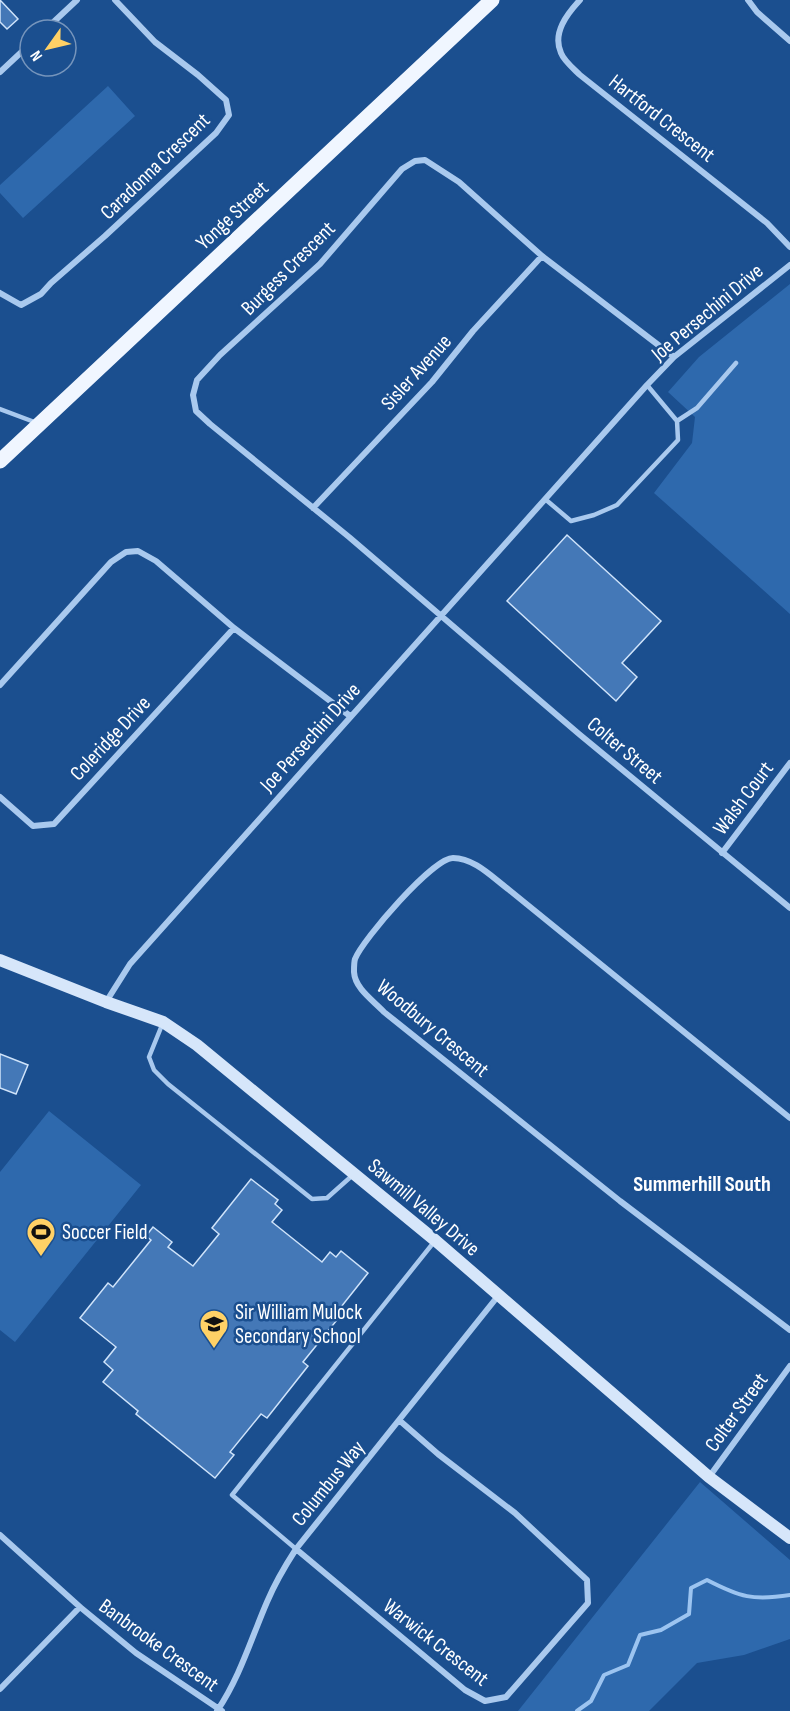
<svg xmlns="http://www.w3.org/2000/svg" width="790" height="1711" font-family="'Sofia Sans Condensed',sans-serif">
  <style>
    .green { fill: #2e69ad }
    .lines { fill: none; stroke-linecap: round; stroke-linejoin: round }
    .stream { stroke: #9cc4f0; stroke-width: 4 }
    .building { fill: #4478b7; stroke: #cfe3fa; stroke-width: 1.5 }
    .lane { stroke: #a9c9ee; stroke-width: 4.5 }
    .street { stroke: #a9c9ee; stroke-width: 6 }
    .secondary { stroke: #d6e6fa; stroke-width: 12 }
    .primary { stroke: #f0f6ff; stroke-width: 15 }
    .labels { text-anchor: middle; stroke-width: 5; stroke-linejoin: round; paint-order: stroke }
    .street-label { font-size: 21px; fill: #fff; stroke: #1b4f8f }
    .poi-label { font-size: 21px; fill: #fff; stroke: #1b4f8f; text-anchor: start }
    .neighbourhood-label { font-size: 22px; font-weight: bold; fill: #fff; stroke: #1b4f8f }
  </style>
  <rect width="100%" height="100%" fill="#1b4f8f"/>
  <path class="green" d="M108 86 135 116 23 218 0 193V185Z
    M790 284V614L654 493 692 443 695 417 668 392 699 357Z
    M49 1111 141 1185 15 1342 0 1330V1172Z
    M700 1482 790 1560V1639L744 1655 697 1663 649 1711H518Z"/>
  <g class="lines">
    <path class="stream" d="M577 1711 591 1701 604 1675 628 1665 640 1635 661 1630 689 1614 691 1588 707 1580C740 1597 753 1601 790 1595"/>
  </g>
  <path class="building" d="M0 0 18 19 7 29 0 22Z
    M567 535 661 621 622 663 637 677 616 701 507 601Z
    M0 1054 28 1065 16 1094 0 1088Z
    M251 1179 278 1200 275 1204 282 1210 272 1222 322 1262 330 1252 336 1257 341 1251 368 1273 333 1317 337 1320 303 1362 308 1366 267 1418 261 1414 230 1452 234 1455 215 1478 136 1414 138 1411 103 1382 113 1370 104 1362 116 1347 80 1318 108 1283 113 1287 151 1240 146 1236 153 1227 172 1242 168 1247 193 1266 219 1234 212 1228Z"/>
  <g class="lines">
    <path class="lane" d="M0 409 37 423
      M677 421 697 408 736 363
      M545 499 571 521 594 515 617 505 678 440 677 421 647 385
      M162 1025 149 1057 154 1070 168 1084 312 1199 327 1198 354 1174
      M296 1549 232 1495 434 1242"/>
    <path class="street" d="M580 0C567 14 552 33 561 53 564 61 574 69 580 75L767 223 790 247
      M748 0 757 12 790 41
      M45 30 77 0
      M0 72 30 44
      M0 293 21 305 41 294 51 283 105 236 216 133 229 115 226 100 198 75 155 42 115 0
      M674 357 542 256 459 182 425 160 415 161 402 169 320 264 220 355 197 380 193 395 196 411 210 424 349 537 579 734 790 908
      M313 508 432 382 473 331 542 256
      M0 685 111 562 126 552 138 551 156 561 234 628 350 716
      M0 797 33 826 54 824 234 628
      M722 853 790 763
      M106 1002 130 964 647 385 674 357 790 265
      M790 1118 508 889C492 877 474 858 453 858 433 858 363 939 355 959 354 962 354 969 354 972 355 989 374 1001 384 1012L620 1201 790 1330
      M709 1477 790 1366
      M0 1535 80 1607 136 1653 222 1711
      M296 1549 465 1690 485 1701 506 1697 588 1603 587 1580 515 1513 438 1454 399 1420
      M0 1689 80 1607
      M217 1711C240 1677 251 1639 267 1602 275 1583 285 1566 296 1549L498 1296"/>
    <path class="secondary" d="M0 960 106 1002 163 1022 197 1045 436 1241 709 1477 790 1538"/>
    <path class="primary" d="M0 461 492 0"/>
  </g>
  <defs>
    <g id="stadium-pin" transform="scale(1.5)"><path d="M0 17L-7.5 6A9.5 9.5 0 1 1 7.5 6Z" fill="#ffd166" stroke="#1b4f8f"/><path d="M0-5a6.5 5 0 1 0 0 10a6.5 5 0 1 0 0-10ZM-3.5-1.8h7v3.6h-7Z" fill="#111"/></g>
    <g id="school-pin" transform="scale(1.5)"><path d="M0 17L-7.5 6A9.5 9.5 0 1 1 7.5 6Z" fill="#ffd166" stroke="#1b4f8f"/><path d="M0-5L7-2L0 1L-7-2ZM-4 1L0 2.5L4 1V4Q0 6-4 4Z" fill="#111"/></g>
  </defs>
  <g fill-rule="evenodd">
    <use href="#stadium-pin" x="41" y="1232"/>
    <use href="#school-pin" x="214" y="1324"/>
  </g>
  <g class="labels">
    <g class="street-label">
      <text transform="translate(662 118) rotate(38)" y="7">Hartford Crescent</text>
      <text transform="translate(155 166) rotate(-44)" y="7">Caradonna Crescent</text>
      <text transform="translate(232 215) rotate(-43)" y="7">Yonge Street</text>
      <text transform="translate(288 268) rotate(-45)" y="7">Burgess Crescent</text>
      <text transform="translate(707 312) rotate(-40)" y="7">Joe Persechini Drive</text>
      <text transform="translate(416 372) rotate(-48)" y="7">Sisler Avenue</text>
      <text transform="translate(310 737) rotate(-48)" y="7">Joe Persechini Drive</text>
      <text transform="translate(110 738) rotate(-47)" y="7">Coleridge Drive</text>
      <text transform="translate(625 750) rotate(40)" y="7">Colter Street</text>
      <text transform="translate(743 798) rotate(-53)" y="7">Walsh Court</text>
      <text transform="translate(433 1028) rotate(40)" y="7">Woodbury Crescent</text>
      <text transform="translate(424 1207) rotate(40)" y="7">Sawmill Valley Drive</text>
      <text transform="translate(736 1412) rotate(-54)" y="7">Colter Street</text>
      <text transform="translate(328 1483) rotate(-51)" y="7">Columbus Way</text>
      <text transform="translate(436 1642) rotate(38)" y="7">Warwick Crescent</text>
      <text transform="translate(159 1645) rotate(36)" y="7">Banbrooke Crescent</text>
    </g>
    <g class="poi-label">
      <text x="62" y="1239">Soccer Field</text>
      <text x="235" y="1319">Sir William Mulock<tspan x="235" dy="24">Secondary School</tspan></text>
    </g>
    <g class="neighbourhood-label">
      <text x="702" y="1191">Summerhill South</text>
    </g>
  </g>
  <g transform="translate(48 48) rotate(236)"><circle r="28" fill="#1b4f8f" stroke="#7695bc" stroke-width="1.5"/>
  <path d="M0-4.5L10 22L0 15L-10 22Z" fill="#ffd166"/>
  <text y="-9" font-size="16" font-weight="bold" text-anchor="middle" fill="#ffffff">N</text>
  </g>
</svg>
